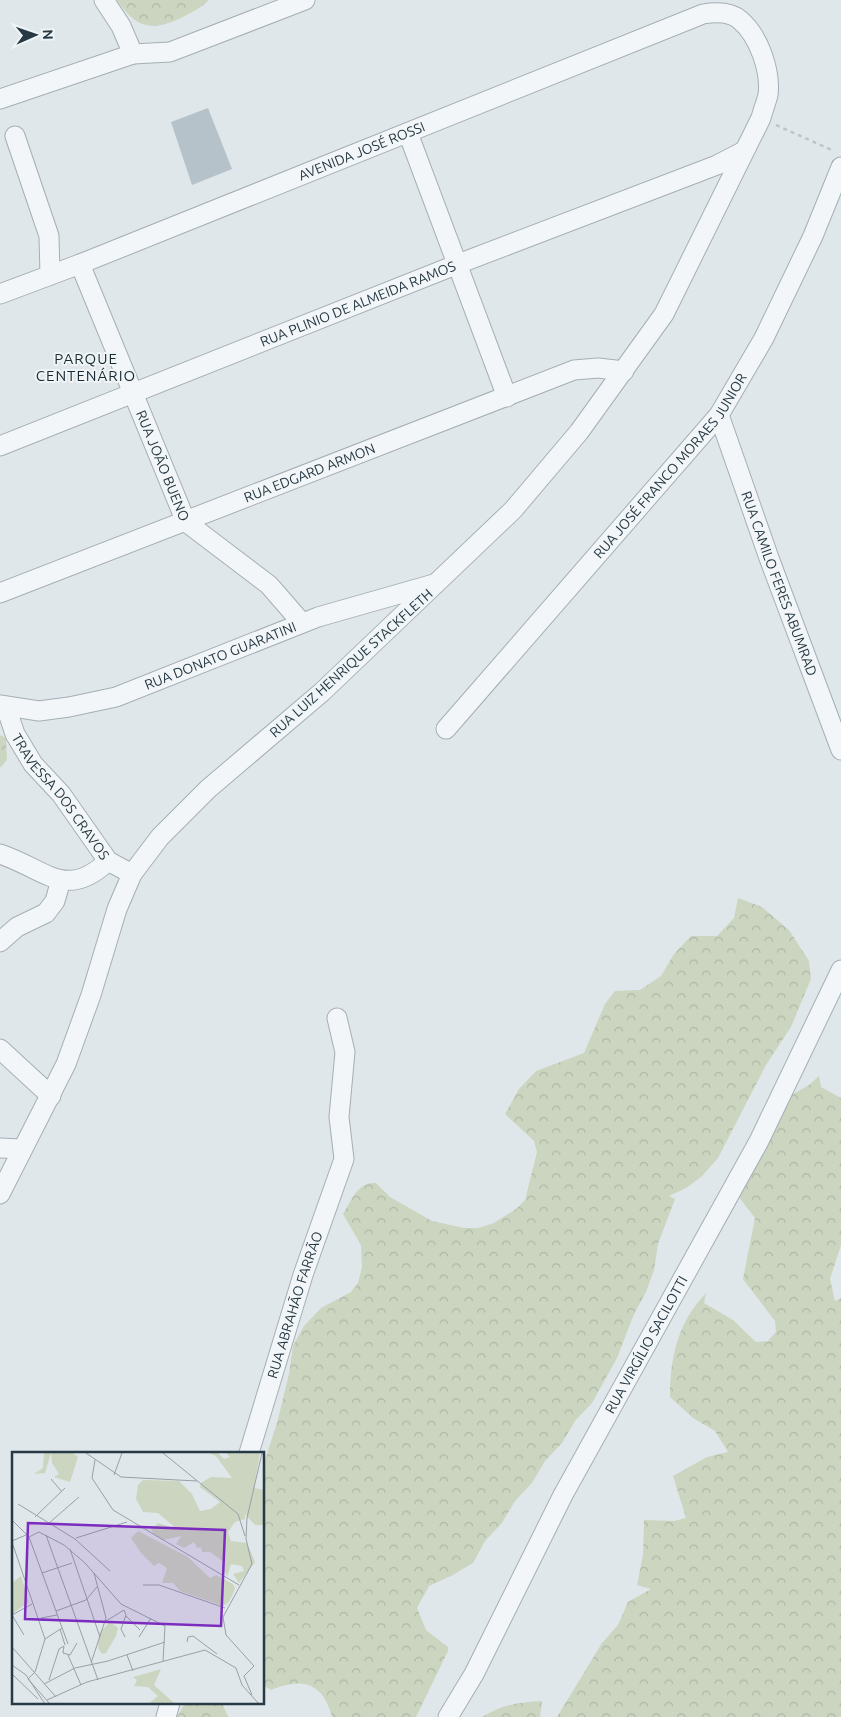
<svg xmlns="http://www.w3.org/2000/svg" width="841" height="1717" font-family="Ubuntu,sans-serif">
  <style>
    .forest { fill: url(#forest-crowns) }
    .building { fill: #b6c2c9 }
    .lines { fill: none; stroke-linecap: round; stroke-linejoin: round }
    .minor-casing { stroke: #a4afb5; stroke-width: 21 }
    .path { stroke: #bec5c9; stroke-width: 2.5; stroke-dasharray: 4 4; stroke-linecap: butt }
    .minor { stroke: #f3f6f8; stroke-width: 19 }
    .labels { text-anchor: middle; stroke-width: 4; stroke-linejoin: round; paint-order: stroke }
    .street-label { font-size: 14px; fill: #263944; stroke: #eff5f7 }
    .neighbourhood-label { font-size: 15px; letter-spacing: 1px; fill: #192a34; stroke: #eff5f7 }
    .inset-road { fill: none; stroke: #96a1a8; stroke-width: 1 }
    .view { fill: #7b2cbf; fill-opacity: 0.15; stroke: #7b2cbf; stroke-width: 2.5 }
    .inset-edge { fill: none; stroke: #263944; stroke-width: 2.5 }
  </style>
  <defs>
    <pattern id="forest-crowns" width="20" height="18" patternUnits="userSpaceOnUse" patternTransform="scale(1.25)"><rect width="20" height="18" fill="#cbd5c0"/><path d="M2 6a3 3 0 1 1 6 0M12 15a3 3 0 1 1 6 0" fill="none" stroke="#aeb8a6"/></pattern>
  </defs>
  <rect width="100%" height="100%" fill="#e0e7ea"/>
  <path class="forest" d="M117 0H209C201 8 192 12 183 17 153 32 136 29 117 0Z
    M0 735 6 738 7 760 0 768Z
    M738 898 762 907 789 930 809 961 811 979 791 1027 766 1065 718 1158 701 1177 686 1188 669 1196 675 1199 658 1244 654 1270 646 1292 634 1314 617 1358 592 1403 575 1421 562 1443 545 1461 532 1483 515 1501 502 1523 485 1541 473 1563 451 1576 429 1586 417 1608 426 1630 448 1647V1651L416 1717H332C323 1682 302 1677 271 1690L264 1686V1463L277 1423 289 1374 293 1346 304 1326 321 1308 351 1292 358 1283 362 1267 361 1245 343 1214C352 1200 357 1182 376 1183L390 1197 432 1221 464 1228H478L494 1223 516 1209 525 1200 537 1152 534 1141 505 1114 519 1089 536 1071 584 1053 605 1004 615 991 640 990 661 976 674 954 691 936H717L734 918Z
    M819 1076 821 1087 841 1098V1245L830 1279 835 1301 841 1298V1717H557L602 1643 618 1625 628 1602 651 1589 637 1585 643 1555 644 1520 674 1521 686 1518 673 1476 707 1457 728 1452 715 1431 693 1418 670 1397C670 1357 678 1322 706 1293L704 1303 733 1320 756 1342 768 1341 776 1332 775 1321 743 1279 755 1218 735 1192 786 1098 809 1085Z
    M542 1701 540 1717H482C501 1705 519 1702 542 1701Z
    M185 1703H222L228 1717H177Z"/>
  <path class="building" d="M208 108 232 169 192 185 171 122Z"/>
  <g class="lines">
    <g class="minor-casing">
      <g id="minor">
        <path d="M104 0 121 26 133 54"/>
        <path d="M0 99 133 54 170 52 305 0"/>
        <path d="M408 133 507 397"/>
        <path d="M15 136 49 236 50 275"/>
        <path id="s1" d="M80 264 186 522 269 585 302 623"/>
        <path id="s2" d="M0 294 80 264 703 14C715 12 730 11 740 20 759 36 771 71 768 95 766 103 763 110 761 118L664 314 579 432 513 510 322 692 208 789 160 837 132 874 117 909 91 995 66 1064 0 1194"/>
        <path id="s3" d="M719 415 769 558 841 750"/>
        <path id="s4" d="M0 446 458 264 717 165 744 151"/>
        <path id="s5" d="M0 593 574 370 598 368 624 371"/>
        <path id="s6" d="M0 705 39 711 69 707 116 697 318 617 434 584"/>
        <path id="s7" d="M6 707 15 734 33 764 61 794 108 861 132 874"/>
        <path id="s8" d="M446 729 719 415 764 338 813 236 841 167"/>
        <path d="M0 854C45 869 66 901 108 861"/>
        <path d="M0 942 17 927 46 913 55 901 61 880"/>
        <path d="M0 1049 51 1096"/>
        <path d="M0 1148 22 1149"/>
        <path id="s9" d="M249 1453 303 1275 344 1159 339 1117 345 1052 337 1018"/>
        <path d="M166 1717 170 1703"/>
        <path id="s10" d="M448 1717 474 1674 563 1495 759 1141 841 970"/>
      </g>
    </g>
    <path class="path" d="M776 125 834 151"/>
    <use href="#minor" class="minor"/>
  </g>
  <g class="labels">
    <g class="street-label">
      <text dy="5" stroke="none"><textPath href="#s2" startOffset="389">AVENIDA JOSÉ ROSSI</textPath></text>
      <text dy="5" stroke="none"><textPath href="#s4" startOffset="385">RUA PLINIO DE ALMEIDA RAMOS</textPath></text>
      <text dy="5" stroke="none"><textPath href="#s1" startOffset="218">RUA JOÃO BUENO</textPath></text>
      <text dy="5" stroke="none"><textPath href="#s8" startOffset="346">RUA JOSÉ FRANCO MORAES JUNIOR</textPath></text>
      <text dy="5" stroke="none"><textPath href="#s5" startOffset="332">RUA EDGARD ARMON</textPath></text>
      <text dy="5" stroke="none"><textPath href="#s3" startOffset="179">RUA CAMILO FERES ABUMRAD</textPath></text>
      <text dy="5" stroke="none"><textPath href="#s6" startOffset="230">RUA DONATO GUARATINI</textPath></text>
      <text transform="translate(351 663) rotate(-42)" y="5">RUA LUIZ HENRIQUE STACKFLETH</text>
      <text dy="5" stroke="none"><textPath href="#s7" startOffset="106">TRAVESSA DOS CRAVOS</textPath></text>
      <text dy="5" stroke="none"><textPath href="#s9" startOffset="155">RUA ABRAHÃO FARRÃO</textPath></text>
      <text dy="5" stroke="none"><textPath href="#s10" startOffset="422">RUA VIRGÍLIO SACILOTTI</textPath></text>
    </g>
    <g class="neighbourhood-label">
      <text x="86" y="364">PARQUE<tspan x="86" dy="17">CENTENÁRIO</tspan></text>
    </g>
  </g>
  <g transform="translate(12 1452)">
    <rect width="252" height="252" fill="#e0e7ea"/>
    <path d="M32 1H61L66 5 58 30 42 25 47 22 40 11 39 1 33 21 22 22 31 16ZM197 1H206L212 7 218 5 214 1H248L242 36 252 38V73H243L233 62V67L223 70 216 80 219 89 235 91 243 110 227 131 221 122 232 119 230 114 219 112 215 125 210 114 213 111 198 100H190L189 95 185 96 182 90 172 96 164 92 169 84 152 88 142 82 139 78 146 71 165 77 146 61 131 60 124 47 126 33 131 28 167 29 180 42 188 59 199 57 208 50 188 35 189 31 199 25 220 26 204 4ZM126 79 176 105 198 126 204 123 221 132 223 137 217 150 211 154 168 139 161 131H150L155 116 147 111 142 114 129 101 119 86ZM9 124 17 150 0 162V131ZM98 170 106 176 104 184 94 201 90 202 86 196 87 181ZM149 217 142 233 163 252H136L146 244 136 235 122 234 125 228 121 225Z" fill="#cbd5c0"/>
    <path class="inset-road" d="M74 1 109 25 185 29M151 1 226 62 233 84M83 8 80 26 101 58 227 133M102 23 110 1M39 27 50 40M6 52 63 87 98 119M23 65 53 36M0 68 17 85M36 72 67 45M34 83 86 228M17 85 27 80 52 93 73 111 109 152 153 174 151 209M17 85 56 192M64 86 115 70M0 89 14 83M1 93 33 187M58 97 88 185M30 121 60 111M131 133H147L213 156M112 158 114 163 109 177 113 185M44 159 74 148 85 135M0 163 12 183M0 163 20 152M114 164 128 178M29 166 45 163M94 169 112 158M48 177 53 193M127 185 139 166M175 190 176 185 181 184 205 202M52 194 51 201 58 203 65 191M0 195 44 245M56 203 69 233M115 203 121 219M79 211 94 166 82 121M0 213 14 223 33 252M0 222 26 247M37 228 47 197 52 194M32 232 63 216 96 209 153 190M240 243 232 224 242 214 214 183 211 165 240 112 234 87 235 66 250 1M35 248 75 230 193 198 224 216 230 233 247 252M38 252 16 227 23 220 33 187 50 176"/>
    <path class="view" d="M16 71 213 78 209 174 13 167Z"/>
    <rect width="252" height="252" class="inset-edge"/>
  </g>
  <g transform="translate(35 35) rotate(88)" stroke="#eff5f7" stroke-width="4" paint-order="stroke">
  <path d="M0-4L9 19L0 12L-9 19Z" fill="#263944"/>
  <text y="-8" font-size="14" font-weight="bold" text-anchor="middle" fill="#263944">N</text>
  </g>
</svg>
